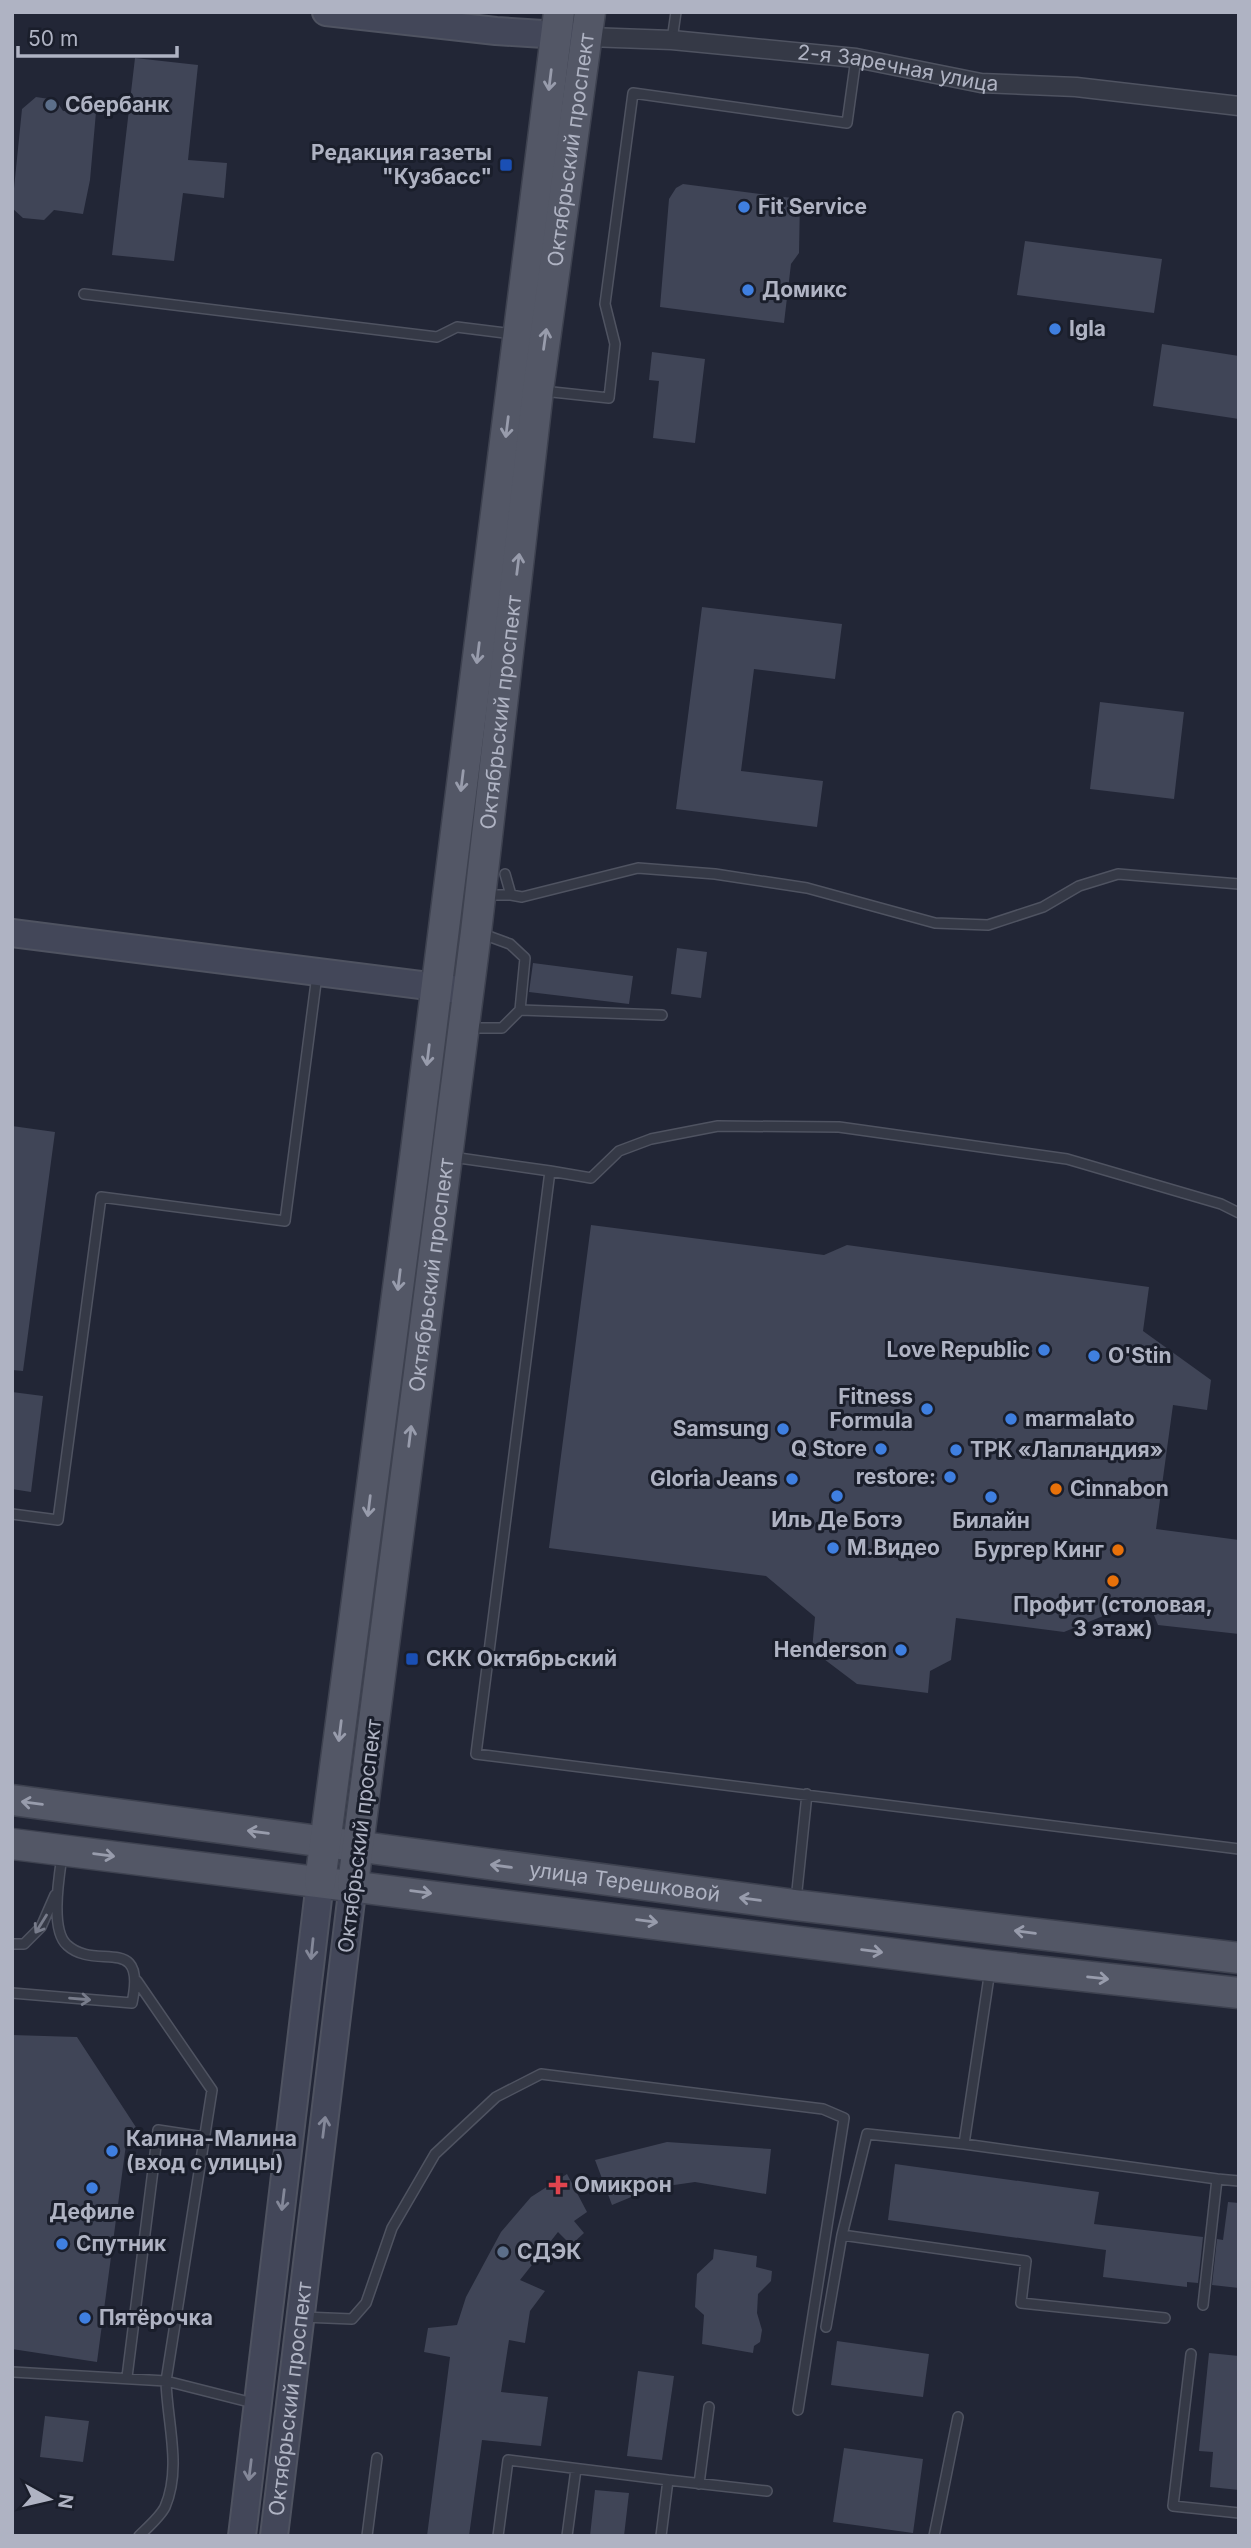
<svg xmlns="http://www.w3.org/2000/svg" width="1251" height="2548" font-family="Inter,sans-serif">
  <style>
    .building { fill: #404557 }
    .lines { fill: none; stroke-linecap: round; stroke-linejoin: round }
    .lane-casing { stroke: #4f5361; stroke-width: 12 }
    .street-casing { stroke: #4f5361; stroke-width: 21 }
    .secondary-casing { stroke: #4f5361; stroke-width: 30 }
    .primary-casing { stroke: #3e4250; stroke-width: 33 }
    .lane { stroke: #353946; stroke-width: 9 }
    .street { stroke: #353946; stroke-width: 18 }
    .secondary { stroke: #434759; stroke-width: 26 }
    .primary { stroke: #535766; stroke-width: 30 }
    .oneway { stroke: #989cac }
    .oneway2 { stroke: #787c8b }
    .oneway3 { stroke: #848899 }
    .service-dot { fill: #5c6f8a; stroke: #1a1e2b; stroke-width: 2.5 }
    .transit-dot { fill: #1a4fb4; stroke: #1a1e2b; stroke-width: 2.5 }
    .shop-dot { fill: #3f7fe0; stroke: #1a1e2b; stroke-width: 2.5 }
    .food-dot { fill: #e8710a; stroke: #1a1e2b; stroke-width: 2.5 }
    .health-dot { fill: #e0444e; stroke: #1a1e2b; stroke-width: 2.5 }
    .labels { text-anchor: middle; stroke-width: 6; stroke-linejoin: round; paint-order: stroke }
    .street-label { font-size: 21px; fill: #afb3c3; stroke: #1a1e2b }
    .poi-label { font-size: 21px; font-weight: bold; fill: #afb3c3; stroke: #1a1e2b; text-anchor: start }
  </style>
  <rect width="100%" height="100%" fill="#222636"/>
  <path class="building" d="M135 58 198 65 188 160 227 163 224 198 183 193 174 261 112 255Z
    M36 97 56 100 63 111 96 112 90 180 83 214 54 210 44 220 23 218 12 208 22 109Z
    M683 184 800 199 799 253 791 264 784 323 660 307 669 199 676 188Z
    M1025 241 1162 259 1154 313 1017 295Z
    M1162 344 1239 356V419L1153 406Z
    M652 352 705 359 695 443 653 438 659 381 649 380Z
    M702 607 842 624 835 679 754 669 741 771 823 781 817 827 676 809Z
    M1100 702 1184 712 1174 799 1090 789Z
    M677 948 707 952 701 998 671 994Z
    M533 963 633 976 629 1004 529 992Z
    M12 1126 55 1132 23 1371 12 1370Z
    M591 1225 824 1255 847 1245 1149 1287 1143 1331 1211 1380 1207 1410 1173 1405 1156 1529 1239 1540V1634L1158 1625 1147 1598 1064 1632 956 1618 951 1660 930 1671 928 1693 857 1684 812 1650 815 1617 766 1576 549 1548Z
    M12 1392 43 1396 31 1492 12 1489Z
    M12 2035 77 2037 143 2138 127 2137 97 2362 12 2349Z
    M667 2142 771 2149 766 2194 695 2182 653 2188 612 2205 595 2160Z
    M895 2164 1099 2192 1094 2224 1203 2237 1198 2283 1187 2282V2287L1103 2277 1106 2250 888 2220Z
    M567 2174 587 2212 574 2221 584 2233 571 2245 558 2232 520 2280 545 2291 530 2311 525 2343 509 2340 501 2392 548 2397 541 2446 482 2440 469 2536H427L450 2357 424 2352 428 2328 457 2325 466 2297 501 2232 531 2197Z
    M1228 2202 1239 2203V2288L1212 2285 1217 2239 1223 2240Z
    M714 2249 757 2256 756 2267 772 2271 771 2281 758 2294 757 2313 762 2330 760 2342 754 2346 753 2353 702 2344 704 2315 695 2307 697 2274 713 2259Z
    M837 2341 929 2354 923 2397 831 2385Z
    M1209 2353 1239 2356V2490L1210 2487 1213 2452 1199 2451Z
    M638 2371 674 2376 662 2460 627 2456Z
    M45 2416 89 2421 83 2462 40 2457Z
    M844 2448 923 2459 913 2533 833 2522Z
    M595 2490 629 2493 624 2536H590Z"/>
  <g class="lines">
    <g class="lane-casing">
      <path id="lane" d="M672 40 676 12
        M84 294 437 337 457 327 513 334
        M543 391 609 398 615 344 605 304 633 93 847 123 856 58
        M505 874 511 895 522 897 638 868 715 874 807 888 935 923 988 925 1043 907 1079 886 1118 874 1239 884
        M485 895H511
        M520 1010 662 1015
        M468 1028H502L520 1010 525 958 510 944 480 933
        M452 1157 550 1171
        M1239 1213 1221 1204 1067 1159 839 1127 718 1126 651 1139 619 1151 591 1178 550 1171 476 1754 1239 1849
        M12 1514 58 1520 101 1197 285 1221 317 975
        M796 1900 807 1794
        M12 1944H24L41 1927 55 1895
        M990 1970 964 2144 1217 2179 1203 2305
        M137 1981 212 2090 166 2381C167 2422 182 2468 165 2507 160 2517 147 2528 139 2536
        M12 1993 132 2003C147 1932 96 1972 67 1945 50 1930 59 1877 62 1856
        M1217 2179 1239 2181
        M842 2235 1026 2261 1021 2303 1165 2318
        M303 2317 352 2319 366 2303 392 2228 435 2154 496 2097 541 2074 823 2109 844 2118 798 2410
        M826 2327 842 2235 867 2134 964 2144
        M1191 2354 1173 2506 1239 2513
        M13 2372 166 2381 253 2403
        M127 2377 158 2130 204 2137
        M699 2484 709 2407
        M367 2536 377 2458
        M498 2536 508 2460 668 2480
        M567 2536 576 2469
        M661 2536 668 2480 767 2491
        M934 2536 958 2417"/>
    </g>
    <g class="street-casing">
      <g id="street">
        <path id="s1" d="M588 37 672 40 856 58 981 83 1076 87 1239 106"/>
      </g>
    </g>
    <g class="secondary-casing">
      <g id="secondary">
        <path d="M326 12 496 31 575 36"/>
        <path d="M12 933 468 991"/>
        <path d="M242 2536 320 1882"/>
        <path id="s2" d="M274 2536 353 1884"/>
      </g>
    </g>
    <g class="primary-casing">
      <g id="primary">
        <path id="s3" d="M12 1800 795 1905 1239 1958"/>
        <path d="M12 1844 991 1966 1239 1993"/>
        <path d="M320 1882 416 1151 559 12"/>
        <path id="s4" d="M353 1884 476 932 538 390 590 12"/>
      </g>
    </g>
    <use href="#lane" class="lane"/>
    <use href="#street" class="street"/>
    <use href="#secondary" class="secondary"/>
    <use href="#primary" class="primary"/>
  </g>
  <defs><path id="oneway-shaft" d="M-6 0H5M1.5-3L5.5 0L1.5 3" fill="none" stroke-width="1.6" stroke-linecap="round" stroke-linejoin="round" transform="scale(1.75)"/></defs>
  <g class="oneway">
    <use href="#oneway-shaft" transform="translate(550 80) rotate(97)"/>
    <use href="#oneway-shaft" transform="translate(545 339) rotate(-82)"/>
    <use href="#oneway-shaft" transform="translate(507 427) rotate(97)"/>
    <use href="#oneway-shaft" transform="translate(518 564) rotate(-83)"/>
    <use href="#oneway-shaft" transform="translate(478 653) rotate(97)"/>
    <use href="#oneway-shaft" transform="translate(462 781) rotate(97)"/>
    <use href="#oneway-shaft" transform="translate(428 1055) rotate(97)"/>
    <use href="#oneway-shaft" transform="translate(399 1280) rotate(97)"/>
    <use href="#oneway-shaft" transform="translate(410 1436) rotate(-83)"/>
    <use href="#oneway-shaft" transform="translate(369 1506) rotate(97)"/>
    <use href="#oneway-shaft" transform="translate(340 1731) rotate(97)"/>
    <use href="#oneway-shaft" transform="translate(32 1803) rotate(-173)"/>
    <use href="#oneway-shaft" transform="translate(258 1832) rotate(-173)"/>
    <use href="#oneway-shaft" transform="translate(104 1855) rotate(7)"/>
    <use href="#oneway-shaft" transform="translate(501 1866) rotate(-172)"/>
    <use href="#oneway-shaft" transform="translate(421 1892) rotate(7)"/>
    <use href="#oneway-shaft" transform="translate(750 1899) rotate(-172)"/>
    <use href="#oneway-shaft" transform="translate(647 1921) rotate(7)"/>
    <use href="#oneway-shaft" transform="translate(1025 1932) rotate(-173)"/>
    <use href="#oneway-shaft" transform="translate(872 1951) rotate(7)"/>
    <use href="#oneway-shaft" transform="translate(1098 1978) rotate(6)"/>
  </g>
  <g class="oneway2">
    <use href="#oneway-shaft" transform="translate(41 1924) rotate(122)"/>
    <use href="#oneway-shaft" transform="translate(80 1999) rotate(5)"/>
  </g>
  <g class="oneway3">
    <use href="#oneway-shaft" transform="translate(312 1949) rotate(96)"/>
    <use href="#oneway-shaft" transform="translate(324 2127) rotate(-83)"/>
    <use href="#oneway-shaft" transform="translate(283 2200) rotate(97)"/>
    <use href="#oneway-shaft" transform="translate(250 2470) rotate(97)"/>
  </g>
  <g class="service-dot">
    <circle cx="51" cy="105" r="7"/>
    <circle cx="503" cy="2252" r="7"/>
  </g>
  <g class="transit-dot">
    <rect x="499" y="158" width="14" height="14" rx="3.5"/>
    <rect x="405" y="1652" width="14" height="14" rx="3.5"/>
  </g>
  <g class="shop-dot">
    <circle cx="744" cy="207" r="7"/>
    <circle cx="748" cy="290" r="7"/>
    <circle cx="1055" cy="329" r="7"/>
    <circle cx="1044" cy="1350" r="7"/>
    <circle cx="1094" cy="1356" r="7"/>
    <circle cx="927" cy="1409" r="7"/>
    <circle cx="1011" cy="1419" r="7"/>
    <circle cx="783" cy="1429" r="7"/>
    <circle cx="881" cy="1449" r="7"/>
    <circle cx="956" cy="1450" r="7"/>
    <circle cx="950" cy="1477" r="7"/>
    <circle cx="792" cy="1479" r="7"/>
    <circle cx="837" cy="1496" r="7"/>
    <circle cx="991" cy="1497" r="7"/>
    <circle cx="833" cy="1548" r="7"/>
    <circle cx="901" cy="1650" r="7"/>
    <circle cx="112" cy="2151" r="7"/>
    <circle cx="92" cy="2188" r="7"/>
    <circle cx="62" cy="2244" r="7"/>
    <circle cx="85" cy="2318" r="7"/>
  </g>
  <g class="food-dot">
    <circle cx="1056" cy="1489" r="7"/>
    <circle cx="1118" cy="1550" r="7"/>
    <circle cx="1113" cy="1581" r="7"/>
  </g>
  <path class="health-dot" d="M554.5 2174.5h7v7h7v7h-7v7h-7v-7h-7v-7h7z"/>
  <g class="labels">
    <g class="street-label">
      <text dy="7" stroke="none"><textPath href="#s1" startOffset="312">2-я Заречная улица</textPath></text>
      <text dy="7" stroke="none"><textPath href="#s4" startOffset="1748">Октябрьский проспект</textPath></text>
      <text dy="7" stroke="none"><textPath href="#s4" startOffset="1181">Октябрьский проспект</textPath></text>
      <text dy="7" stroke="none"><textPath href="#s4" startOffset="614">Октябрьский проспект</textPath></text>
      <text transform="translate(360 1836) rotate(-83)" y="7">Октябрьский проспект</text>
      <text dy="7" stroke="none"><textPath href="#s3" startOffset="618">улица Терешковой</textPath></text>
      <text dy="7" stroke="none"><textPath href="#s2" startOffset="138">Октябрьский проспект</textPath></text>
    </g>
    <g class="poi-label">
      <text x="65" y="112">Сбербанк</text>
      <text x="492" y="160" text-anchor="end">Редакция газеты<tspan x="492" dy="24">"Кузбасс"</tspan></text>
      <text x="758" y="214">Fit Service</text>
      <text x="762" y="297">Домикс</text>
      <text x="1069" y="336">Igla</text>
      <text x="1030" y="1357" text-anchor="end">Love Republic</text>
      <text x="1108" y="1363">O'Stin</text>
      <text x="913" y="1404" text-anchor="end">Fitness<tspan x="913" dy="24">Formula</tspan></text>
      <text x="1025" y="1426">marmalato</text>
      <text x="769" y="1436" text-anchor="end">Samsung</text>
      <text x="867" y="1456" text-anchor="end">Q Store</text>
      <text x="970" y="1457">ТРК «Лапландия»</text>
      <text x="936" y="1484" text-anchor="end">restore:</text>
      <text x="778" y="1486" text-anchor="end">Gloria Jeans</text>
      <text x="1070" y="1496">Cinnabon</text>
      <text x="837" y="1527" text-anchor="middle">Иль Де Ботэ</text>
      <text x="991" y="1528" text-anchor="middle">Билайн</text>
      <text x="847" y="1555">М.Видео</text>
      <text x="1104" y="1557" text-anchor="end">Бургер Кинг</text>
      <text x="1113" y="1612" text-anchor="middle">Профит (столовая,<tspan x="1113" dy="24">3 этаж)</tspan></text>
      <text x="887" y="1657" text-anchor="end">Henderson</text>
      <text x="426" y="1666">СКК Октябрьский</text>
      <text x="126" y="2146">Калина-Малина<tspan x="126" dy="24">(вход с улицы)</tspan></text>
      <text x="574" y="2192">Омикрон</text>
      <text x="92" y="2219" text-anchor="middle">Дефиле</text>
      <text x="76" y="2251">Спутник</text>
      <text x="517" y="2259">СДЭК</text>
      <text x="99" y="2325">Пятёрочка</text>
    </g>
  </g>
  <rect width="1251" height="2548" fill="none" stroke="#afb3c3" stroke-width="28"/>
  <g transform="translate(49 2499) rotate(98)" stroke="#1a1e2b" stroke-width="5" paint-order="stroke">
  <path d="M0-5L12 26L0 18L-12 26Z" fill="#afb3c3"/>
  <text y="-10" font-size="19" font-weight="bold" text-anchor="middle" fill="#afb3c3">N</text>
  </g>
  <path d="M18 46v10h159v-10" fill="none" stroke="#afb3c3" stroke-width="3.5"/>
  <text x="28" y="46" font-size="21" fill="#afb3c3" stroke="#1a1e2b" stroke-width="5" paint-order="stroke">50 m</text>
</svg>
